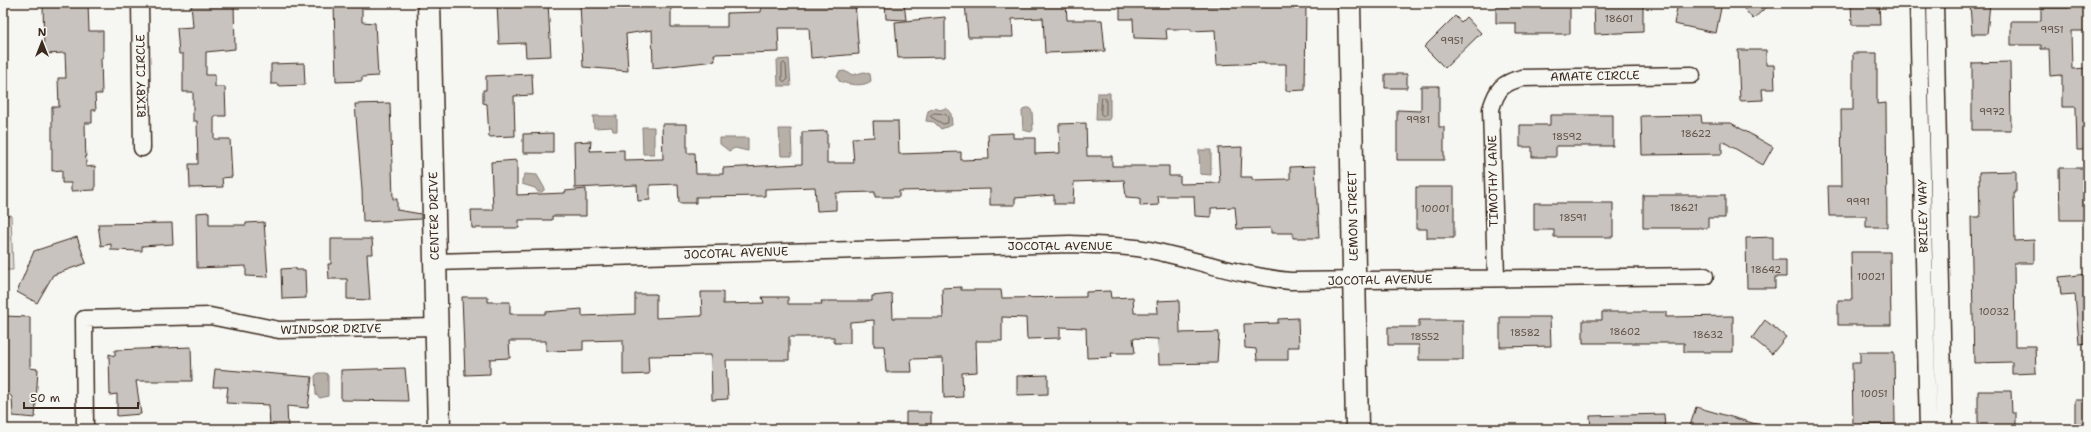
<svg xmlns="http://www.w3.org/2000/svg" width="2091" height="432" font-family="'Shantell Sans',sans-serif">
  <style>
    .green { fill: #dad9d3; stroke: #8a8278 }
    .water { fill: #b6b0a9; stroke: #857a71 }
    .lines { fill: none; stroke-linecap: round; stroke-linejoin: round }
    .shore { stroke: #6c6056; stroke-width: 1 }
    .building { fill: #c8c3be; stroke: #3b2a1e }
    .street-casing { stroke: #3b2a1e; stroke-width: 19 }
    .secondary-casing { stroke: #3b2a1e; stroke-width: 25 }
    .street { stroke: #f6f6f2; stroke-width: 16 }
    .secondary { stroke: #f6f6f2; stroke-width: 22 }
    .labels { text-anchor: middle; stroke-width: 3.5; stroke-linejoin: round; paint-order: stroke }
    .number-label { font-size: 10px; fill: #5e5046 }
    .street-label { font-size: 12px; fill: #3b2a1e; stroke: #f6f6f2 }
  </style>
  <rect width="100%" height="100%" fill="#f6f6f2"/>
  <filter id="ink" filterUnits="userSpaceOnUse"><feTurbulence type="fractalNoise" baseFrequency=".025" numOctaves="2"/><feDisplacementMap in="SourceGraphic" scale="8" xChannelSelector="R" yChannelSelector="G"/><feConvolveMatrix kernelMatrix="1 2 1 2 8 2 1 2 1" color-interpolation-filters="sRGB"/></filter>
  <g filter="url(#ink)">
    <path class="green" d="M11 215 13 270H3V216Z"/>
    <path class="water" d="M789 59 791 86H778L777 60Z
      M844 71 853 75 864 72 870 74 871 81C863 87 849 85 839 81L837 77 839 72Z
      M1097 93H1110V120H1096Z
      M935 108 940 110 946 108 951 114 952 125 941 129 934 122 926 121 928 111Z
      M1025 108H1029L1032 111 1033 130 1031 132 1023 130 1022 111Z
      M617 116V131H613L612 127 594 128 593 116Z
      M642 127H654V154H643Z
      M779 129H791L792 156H781Z
      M720 138H748V151L735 148 729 151 720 144Z
      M1199 150H1211V175L1200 174Z
      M525 174 537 175 545 189 542 192H538L535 188 522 184V180Z
      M318 373H326L328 376V396L320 398 316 395 315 376Z"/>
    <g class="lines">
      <path class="shore" d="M784 63 786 65 787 80 785 82 782 80V65Z
        M1102 97 1106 99V114L1104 116 1101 114Z
        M935 113 945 114 948 117V123L943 124 931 117V115Z"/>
    </g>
    <path class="building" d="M43 3H88L89 31H103V58H101L102 94H95L96 110H92V123H85L86 167 95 166V190L71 191V183H62V170L52 171V107H59L58 78H66L65 53 44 54Z
      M191 3H234L235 49 206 52V75H215V87H225L226 116H214V139H230L232 177 222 178 223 187 190 188 189 164H198L197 121H193V92H183V54H179L177 28 193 27Z
      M334 3H362V22L375 23 378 76 362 77V81L336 82Z
      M497 3H548L551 56 526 57 525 43 499 44Z
      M580 3H671V27H727V13L761 12 762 3H855L859 54 811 58 809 28H778L779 52 714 54 715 61 653 68 652 30 626 34 628 71 583 67Z
      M885 3H904L906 20 886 19Z
      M965 3H1066L1067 20H1102L1105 51 1045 53 1043 18 1012 19 1013 37H968Z
      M1120 3H1176V6L1230 5V3H1306L1305 90 1286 91V64H1264V63L1217 65 1215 30 1191 31V29H1166L1167 39 1134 38 1133 19H1120Z
      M1496 3H1570V34H1516V23H1496Z
      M1594 3H1643V32L1595 34Z
      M1678 3H1722L1716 33 1674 24Z
      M1739 3H1771L1753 19Z
      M1851 3H1879L1880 25H1852Z
      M1970 3H1990L1987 34H1972Z
      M2068 3H2088V31H2071L2072 69 2088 68V150H2077L2076 107H2062V75L2050 76 2049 49H2041V45H2011V21H2041V8H2069Z
      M1455 16 1461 22 1466 17 1481 33 1445 68 1424 47Z
      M945 17V57L898 58 895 22Z
      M1738 50H1766V65H1774L1775 89H1762L1763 100 1740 101Z
      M1853 53H1877V104L1886 103 1887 227H1866V216H1829L1828 186H1842L1841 110H1853Z
      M2010 62 2011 130H1972V63Z
      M304 63 305 85 278 86V84H271V64Z
      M532 74 533 95 514 96 515 136 489 137 487 104 483 103V90H486V76Z
      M1385 74H1407V88H1385Z
      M1421 86H1439V127H1444V160H1397V110L1421 111Z
      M390 103 393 199H397V210L421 214V219L363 222 362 190 355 104Z
      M1550 115H1613V146H1556V157H1532V147H1520V125H1550Z
      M1701 115 1702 123H1731L1773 147 1763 165 1722 141V154L1642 155 1641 116Z
      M873 121H898L899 154 961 152V160L989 159 988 134 1013 133V138H1035V154L1060 153 1059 124 1086 123 1087 156H1112V166H1169V176H1180V184L1220 183 1218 148 1242 147 1241 177H1252V180L1290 179V167L1315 166 1319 238H1293V233H1271V228L1237 229 1235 207 1211 208V217L1195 216 1194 196H1158L1159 205 1140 206V198L1126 197 1124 180 1074 182 1073 204H1054V195L1015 198V205H990V189L899 191V197H875V192L836 193V210L817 211 815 187 765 189V196L696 197V203H679L678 184 650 185V200L638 201 637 185 575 188 574 142 591 141 590 151 624 150V160L663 159 662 124H687V153H695L696 174H723V168L802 164V132L827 131V163H854L852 138 874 137Z
      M553 133V153H523V134Z
      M517 160V195L565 193V191L586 189V216H552V220H519V228H472L471 210H493L491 162Z
      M2059 168H2088V220H2060Z
      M2016 171V193H2014L2015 241 2034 240V263H2014L2015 346H2035L2036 373 2012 374V362L1974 363 1971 217H1980L1979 172Z
      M1416 187H1454V238H1427V229H1416Z
      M1643 195H1725V218H1708V228H1643Z
      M1534 203H1613V237H1554V230H1534Z
      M209 212V225H246V223L264 222 268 277 246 276V266L197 268 196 213Z
      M172 223 173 244 142 246V251L111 250V244L101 246 98 224Z
      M77 237 86 263 53 275 37 303 17 292 34 251Z
      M1773 237V260H1786V277H1775V288H1747L1746 238Z
      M331 239H372L373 254H367L370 300 347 299V279H329L328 264H331Z
      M1851 252H1890L1891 325H1838V300H1852Z
      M296 268V270H305L306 298 282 299 281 269Z
      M2088 274V343L2079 344 2075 294 2061 295 2059 277Z
      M961 287V290H1001L1002 298 1086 297V292L1110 291 1111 298 1133 297 1134 313H1158L1157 301 1179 300 1180 333 1219 332 1217 363 1159 364 1158 339 1133 338 1135 353H1111L1112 357 1087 358 1086 328 1060 327V338L1027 339 1026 318 1002 317V341H976L977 372 962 373 963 397 944 398 943 358 911 359 912 372H886L884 346H874V320L850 322V343H834V337H789V360H726L728 399 712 400 711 355 648 356 649 374 623 375V340L583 341V350L546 351V341H509L510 358 490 359V374L465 375 462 297H488V302H510V314H545V312L582 309V316L635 314V294H656V318L702 316 701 292H723V304L764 303 762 297H788V304H822L821 301H872V296L892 294 893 318H943L942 288Z
      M1602 312H1666V317L1733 316V352H1684V343H1583V320H1602Z
      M3 316 30 317V368L38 369 35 418 13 416 12 397 3 388Z
      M1500 317H1550L1551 346 1500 347Z
      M1298 318 1299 347H1288V360H1257L1256 349 1245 348 1244 324 1278 323V319Z
      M1419 320H1463V360H1419V345H1388V327H1419Z
      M1765 320 1786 337 1772 354 1752 338Z
      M191 347 192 381H136L141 414 117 416V394L110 395 109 354 115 356V350Z
      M1860 352H1894L1895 424 1853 425 1852 363H1860Z
      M405 368 408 401 341 400V370Z
      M215 369 312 377 308 408 287 406 288 429H270L269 405 226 403 228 387H213Z
      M1048 375V394L1017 395V376Z
      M1978 391H2011L2012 413H2016V429H1978Z
      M2075 400H2088V429H2075Z
      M1696 407 1763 426V429H1689Z
      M906 412H931V428H906Z
      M1664 414 1665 429H1591L1590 416Z"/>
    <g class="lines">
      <g class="street-casing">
        <path id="street" d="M140 3 142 148
          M1918 3 1928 429
          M1935 3 1944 429
          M435 262 1070 244C1097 245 1124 245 1150 250 1197 260 1241 276 1290 281L1705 276
          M1496 277 1491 109C1497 89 1502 83 1522 78L1692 75
          M85 429 84 319 210 316 279 330 437 327"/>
      </g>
      <g class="secondary-casing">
        <path id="secondary" d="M429 3 439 429
          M1349 3 1357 429"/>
      </g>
      <use href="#street" class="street"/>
      <use href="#secondary" class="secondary"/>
    </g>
  </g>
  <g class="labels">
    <g class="number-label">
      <text x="1619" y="22">18601</text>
      <text x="2052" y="33">9951</text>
      <text x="1452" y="44">9951</text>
      <text x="1992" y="115">9972</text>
      <text x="1418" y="123">9981</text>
      <text x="1696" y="137">18622</text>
      <text x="1567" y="140">18592</text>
      <text x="1858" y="205">9991</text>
      <text x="1684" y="211">18621</text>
      <text x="1435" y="212">10001</text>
      <text x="1573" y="221">18591</text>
      <text x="1766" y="273">18642</text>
      <text x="1871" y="280">10021</text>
      <text x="1994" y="315">10032</text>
      <text x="1625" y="335">18602</text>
      <text x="1525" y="336">18582</text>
      <text x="1708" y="338">18632</text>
      <text x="1425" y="340">18552</text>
      <text x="1874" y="397">10051</text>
    </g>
    <g class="street-label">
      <text transform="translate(141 76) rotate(-91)" y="4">BIXBY CIRCLE</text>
      <text transform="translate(1595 76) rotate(-1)" y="4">AMATE CIRCLE</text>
      <text transform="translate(1493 181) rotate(-91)" y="4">TIMOTHY LANE</text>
      <text transform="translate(434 216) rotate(-91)" y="4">CENTER DRIVE</text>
      <text transform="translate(1353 216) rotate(-91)" y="4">LEMON STREET</text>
      <text transform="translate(1923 216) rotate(-91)" y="4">BRILEY WAY</text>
      <text x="1060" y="250">JOCOTAL AVENUE</text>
      <text transform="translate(736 253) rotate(-2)" y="4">JOCOTAL AVENUE</text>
      <text transform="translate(1380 280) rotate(-1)" y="4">JOCOTAL AVENUE</text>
      <text transform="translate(331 329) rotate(-1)" y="4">WINDSOR DRIVE</text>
    </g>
  </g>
  <rect width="2091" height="432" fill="none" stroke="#f6f6f2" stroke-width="16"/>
  <rect x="8" y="8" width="2075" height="416" fill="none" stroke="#3b2a1e" stroke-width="1.5" filter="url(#ink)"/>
  <g transform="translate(42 42)" stroke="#f6f6f2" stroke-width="3" paint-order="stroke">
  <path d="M0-3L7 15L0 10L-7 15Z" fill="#3b2a1e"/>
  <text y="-6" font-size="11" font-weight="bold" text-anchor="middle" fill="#3b2a1e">N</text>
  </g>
  <path d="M24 402v6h114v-6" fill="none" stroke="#3b2a1e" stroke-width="2"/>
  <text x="30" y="402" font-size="12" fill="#3b2a1e" stroke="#f6f6f2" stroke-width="3" paint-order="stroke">50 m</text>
</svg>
